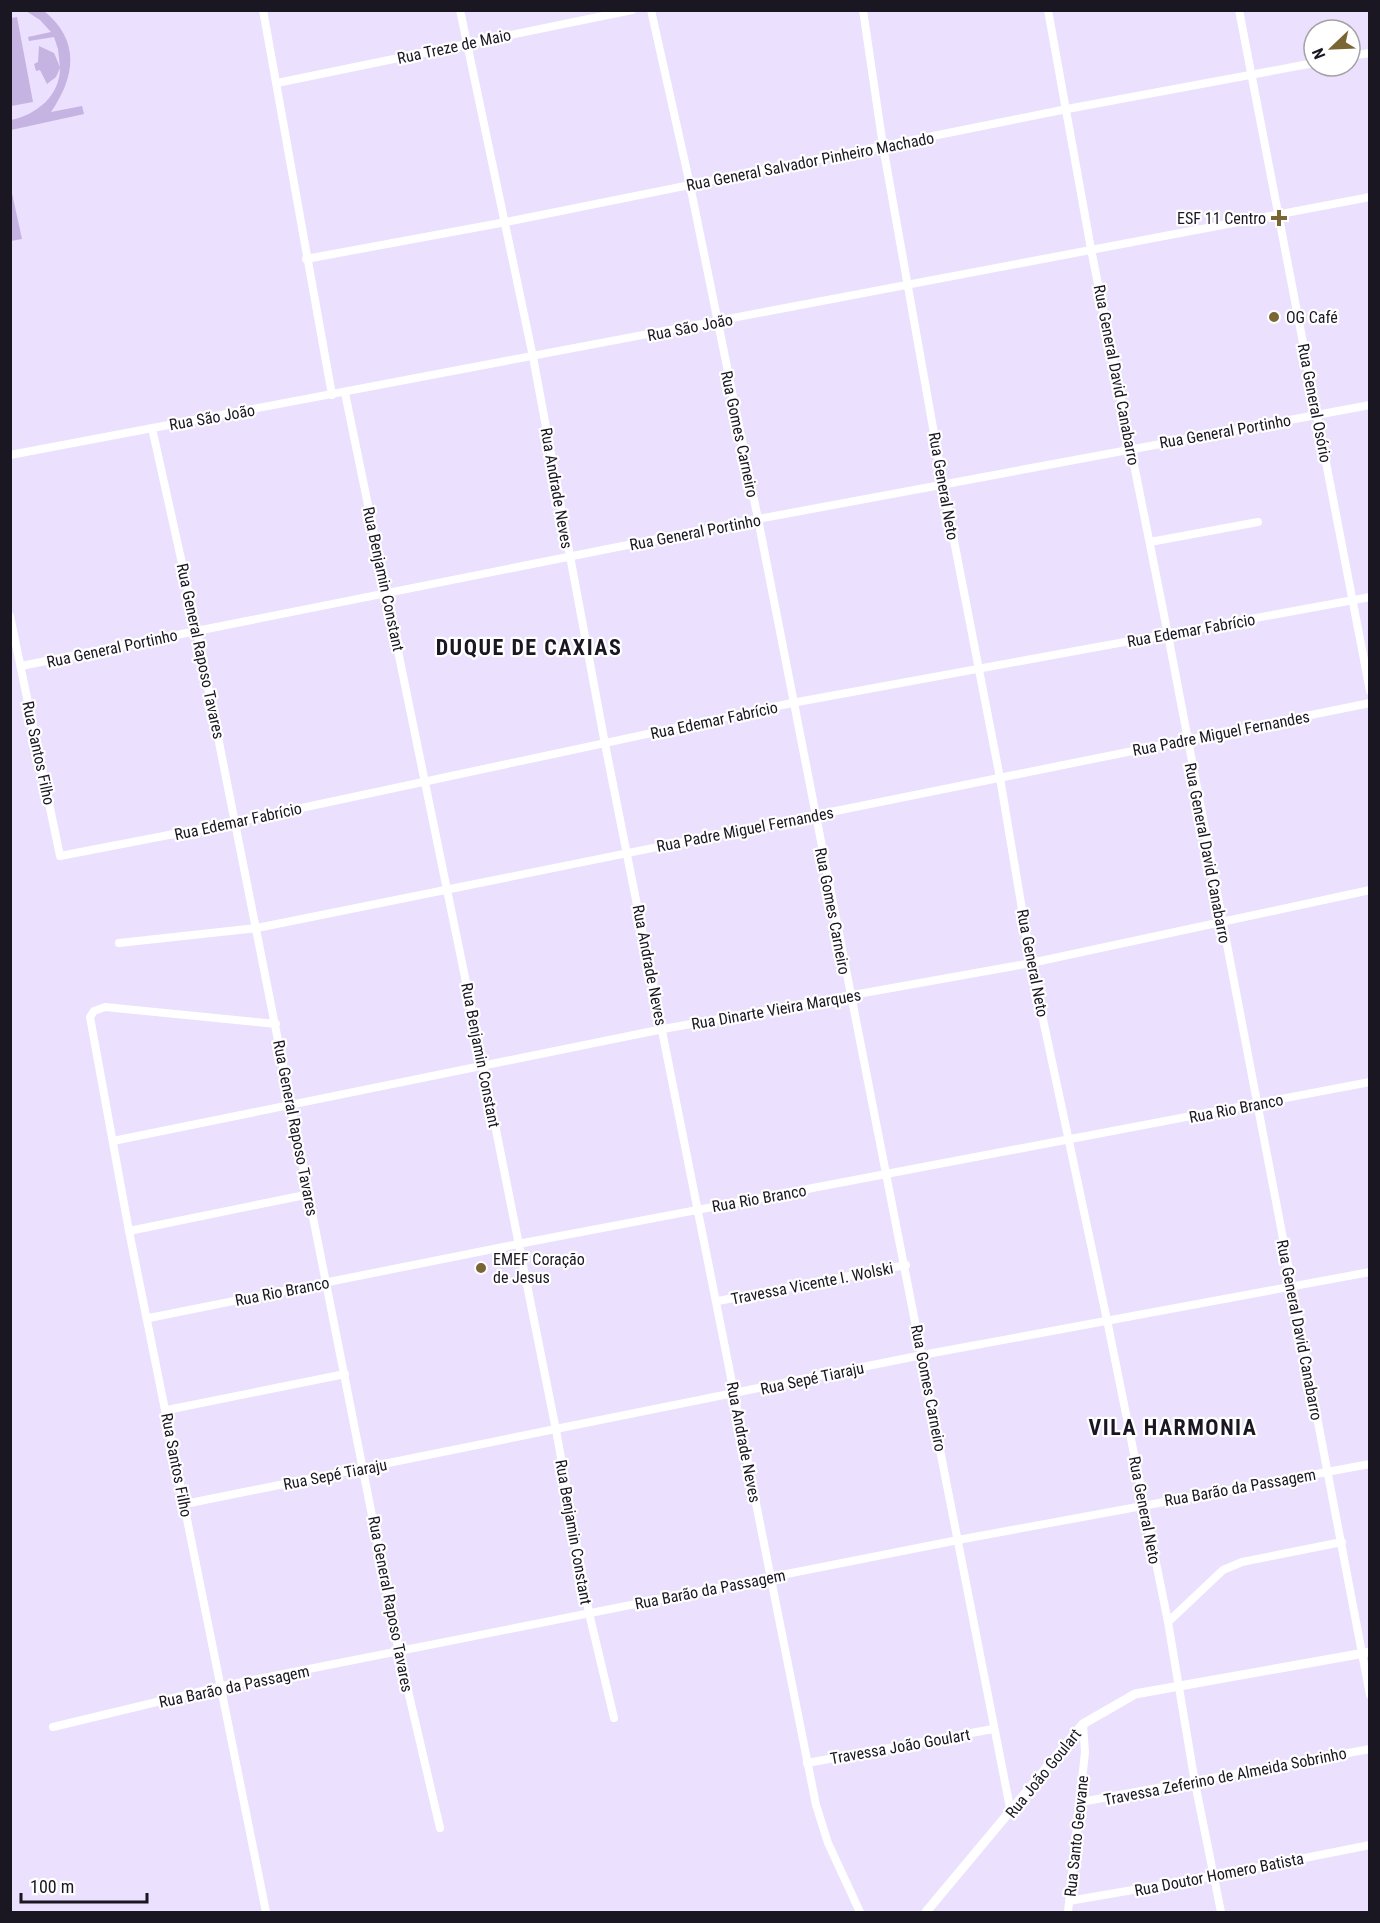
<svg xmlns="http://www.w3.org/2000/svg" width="1380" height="1923" font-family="'Roboto Condensed',sans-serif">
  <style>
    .green { fill: #c5b3e1 }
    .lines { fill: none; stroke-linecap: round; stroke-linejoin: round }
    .minor { stroke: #fff; stroke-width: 8 }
    .tertiary { stroke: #fff; stroke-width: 9 }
    .poi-dot { fill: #7a6534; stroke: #fff; stroke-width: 2 }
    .labels { text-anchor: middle; stroke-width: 4.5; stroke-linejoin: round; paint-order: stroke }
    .street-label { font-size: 16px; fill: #1a1622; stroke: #fff }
    .poi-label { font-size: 16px; fill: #1a1622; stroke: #fff; text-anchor: start }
    .district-label { font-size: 22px; font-weight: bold; letter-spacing: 1.5px; fill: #1a1622; stroke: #fff }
  </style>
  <rect width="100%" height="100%" fill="#ebe0fd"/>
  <path class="green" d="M26 11H44C81 41 75 77 51 112L82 106 84 114 11 130V120C36 115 60 96 60 68L56 77 47 84 40 70 36 71 34 64 38 62 39 46 54 53 60 67 58 49 54 37 29 41 28 37 51 32 40 20Z
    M17 17 33 102 11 106V18Z
    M11 189 22 239 11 241H10Z"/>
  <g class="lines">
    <path class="minor" d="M263 10 332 395
      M460 10 533 357 605 744 816 1805 828 1843 860 1912
      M651 10 690 185 758 519 1011 1813
      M863 10 883 146 943 484 1000 778 1031 963 1107 1320 1168 1622 1195 1783 1221 1912
      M1048 10 1091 249 1168 635 1370 1695
      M1239 10 1370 691
      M1350 56 1370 53
      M277 83 632 10
      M306 259 506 222 1067 109 1314 63
      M345 393 483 1065 556 1430 589 1613 614 1718
      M152 428 197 631 399 1652 440 1828
      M10 455 1370 197
      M1150 542 1258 522
      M10 616 60 856 236 822 792 703 1370 597
      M21 666 758 519 1370 405
      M119 943 257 928 1370 703
      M113 1141 663 1029 1031 963 1370 890
      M129 1231 310 1194
      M718 1301 906 1265
      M149 1318 518 1244 1370 1082
      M167 1410 345 1374
      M185 1504 922 1355 1370 1272
      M1168 1622 1223 1570 1242 1562 1342 1542
      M53 1727 223 1686 958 1540 1370 1464
      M807 1763 993 1729
      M1081 1802 1370 1749
      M1069 1901 1214 1876 1370 1845
      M266 1912 129 1231 90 1017 94 1011 105 1007 276 1024
      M1068 1912 1085 1752 1083 1724"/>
    <path class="tertiary" d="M926 1912 1083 1724 1135 1694 1370 1652"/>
  </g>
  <g class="poi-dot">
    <path d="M1276 209h6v6h6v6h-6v6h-6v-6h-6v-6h6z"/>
    <circle cx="1274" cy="317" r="6"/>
    <circle cx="481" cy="1268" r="6"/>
  </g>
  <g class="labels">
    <g class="street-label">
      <text transform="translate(454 46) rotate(-12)" y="6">Rua Treze de Maio</text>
      <text transform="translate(810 161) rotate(-11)" y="6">Rua General Salvador Pinheiro Machado</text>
      <text transform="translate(690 327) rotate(-11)" y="6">Rua São João</text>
      <text transform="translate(1117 375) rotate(79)" y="6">Rua General David Canabarro</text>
      <text transform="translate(1315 403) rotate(79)" y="6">Rua General Osório</text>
      <text transform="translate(212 417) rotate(-10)" y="6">Rua São João</text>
      <text transform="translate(1225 431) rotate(-10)" y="6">Rua General Portinho</text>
      <text transform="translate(740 434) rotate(78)" y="6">Rua Gomes Carneiro</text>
      <text transform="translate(944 486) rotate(80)" y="6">Rua General Neto</text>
      <text transform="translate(557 488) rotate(80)" y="6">Rua Andrade Neves</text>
      <text transform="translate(695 532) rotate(-11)" y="6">Rua General Portinho</text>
      <text transform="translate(384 579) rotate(78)" y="6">Rua Benjamin Constant</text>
      <text transform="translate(1191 630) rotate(-10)" y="6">Rua Edemar Fabrício</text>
      <text transform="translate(112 648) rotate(-12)" y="6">Rua General Portinho</text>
      <text transform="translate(201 651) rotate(78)" y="6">Rua General Raposo Tavares</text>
      <text transform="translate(714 720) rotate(-12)" y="6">Rua Edemar Fabrício</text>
      <text transform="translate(1221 733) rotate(-11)" y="6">Rua Padre Miguel Fernandes</text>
      <text transform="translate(39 753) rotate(78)" y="6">Rua Santos Filho</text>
      <text transform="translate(238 821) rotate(-12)" y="6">Rua Edemar Fabrício</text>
      <text transform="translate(745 829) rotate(-11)" y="6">Rua Padre Miguel Fernandes</text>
      <text transform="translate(1208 853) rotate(79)" y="6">Rua General David Canabarro</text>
      <text transform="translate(833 911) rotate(79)" y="6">Rua Gomes Carneiro</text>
      <text transform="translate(1033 963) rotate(79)" y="6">Rua General Neto</text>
      <text transform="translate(650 965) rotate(79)" y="6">Rua Andrade Neves</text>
      <text transform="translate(776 1009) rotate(-10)" y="6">Rua Dinarte Vieira Marques</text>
      <text transform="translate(481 1055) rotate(79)" y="6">Rua Benjamin Constant</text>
      <text transform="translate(1236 1108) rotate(-11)" y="6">Rua Rio Branco</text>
      <text transform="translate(296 1128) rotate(79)" y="6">Rua General Raposo Tavares</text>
      <text transform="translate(759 1198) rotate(-10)" y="6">Rua Rio Branco</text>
      <text transform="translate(812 1283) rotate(-11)" y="6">Travessa Vicente I. Wolski</text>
      <text transform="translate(282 1291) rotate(-11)" y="6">Rua Rio Branco</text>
      <text transform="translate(1300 1330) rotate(79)" y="6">Rua General David Canabarro</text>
      <text transform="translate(812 1378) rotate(-12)" y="6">Rua Sepé Tiaraju</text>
      <text transform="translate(929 1388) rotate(79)" y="6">Rua Gomes Carneiro</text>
      <text transform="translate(744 1442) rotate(79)" y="6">Rua Andrade Neves</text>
      <text transform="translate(177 1465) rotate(79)" y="6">Rua Santos Filho</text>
      <text transform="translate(335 1474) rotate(-11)" y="6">Rua Sepé Tiaraju</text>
      <text transform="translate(1240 1487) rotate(-10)" y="6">Rua Barão da Passagem</text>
      <text transform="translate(1145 1510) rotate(79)" y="6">Rua General Neto</text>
      <text transform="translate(574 1532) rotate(80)" y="6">Rua Benjamin Constant</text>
      <text transform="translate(710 1589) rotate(-11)" y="6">Rua Barão da Passagem</text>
      <text transform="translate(391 1604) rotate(79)" y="6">Rua General Raposo Tavares</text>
      <text transform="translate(234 1686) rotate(-12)" y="6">Rua Barão da Passagem</text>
      <text transform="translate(900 1746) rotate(-10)" y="6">Travessa João Goulart</text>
      <text transform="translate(1043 1773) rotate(-51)" y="6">Rua João Goulart</text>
      <text transform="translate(1225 1776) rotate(-11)" y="6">Travessa Zeferino de Almeida Sobrinho</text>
      <text transform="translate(1076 1836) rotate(-84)" y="6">Rua Santo Geovane</text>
      <text transform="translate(1219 1874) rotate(-11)" y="6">Rua Doutor Homero Batista</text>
    </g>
    <g class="poi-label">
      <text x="1266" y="224" text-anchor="end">ESF 11 Centro</text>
      <text x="1286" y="323">OG Café</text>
      <text x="493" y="1265">EMEF Coração<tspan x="493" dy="18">de Jesus</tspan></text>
    </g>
    <g class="district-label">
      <text x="529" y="655">DUQUE DE CAXIAS</text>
      <text x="1173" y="1435">VILA HARMONIA</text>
    </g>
  </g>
  <rect width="1380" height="1923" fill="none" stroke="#1a1622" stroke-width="24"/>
  <g transform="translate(1332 48) rotate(247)"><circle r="28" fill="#ffffff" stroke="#a3a2a7" stroke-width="1.5"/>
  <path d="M0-4.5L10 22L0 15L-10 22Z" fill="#7a6534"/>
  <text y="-9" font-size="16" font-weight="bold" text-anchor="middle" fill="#1a1622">N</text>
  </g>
  <path d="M21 1893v9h126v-9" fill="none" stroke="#1a1622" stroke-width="3"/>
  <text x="30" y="1893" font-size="18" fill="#1a1622" stroke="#ffffff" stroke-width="4.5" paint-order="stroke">100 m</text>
</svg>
